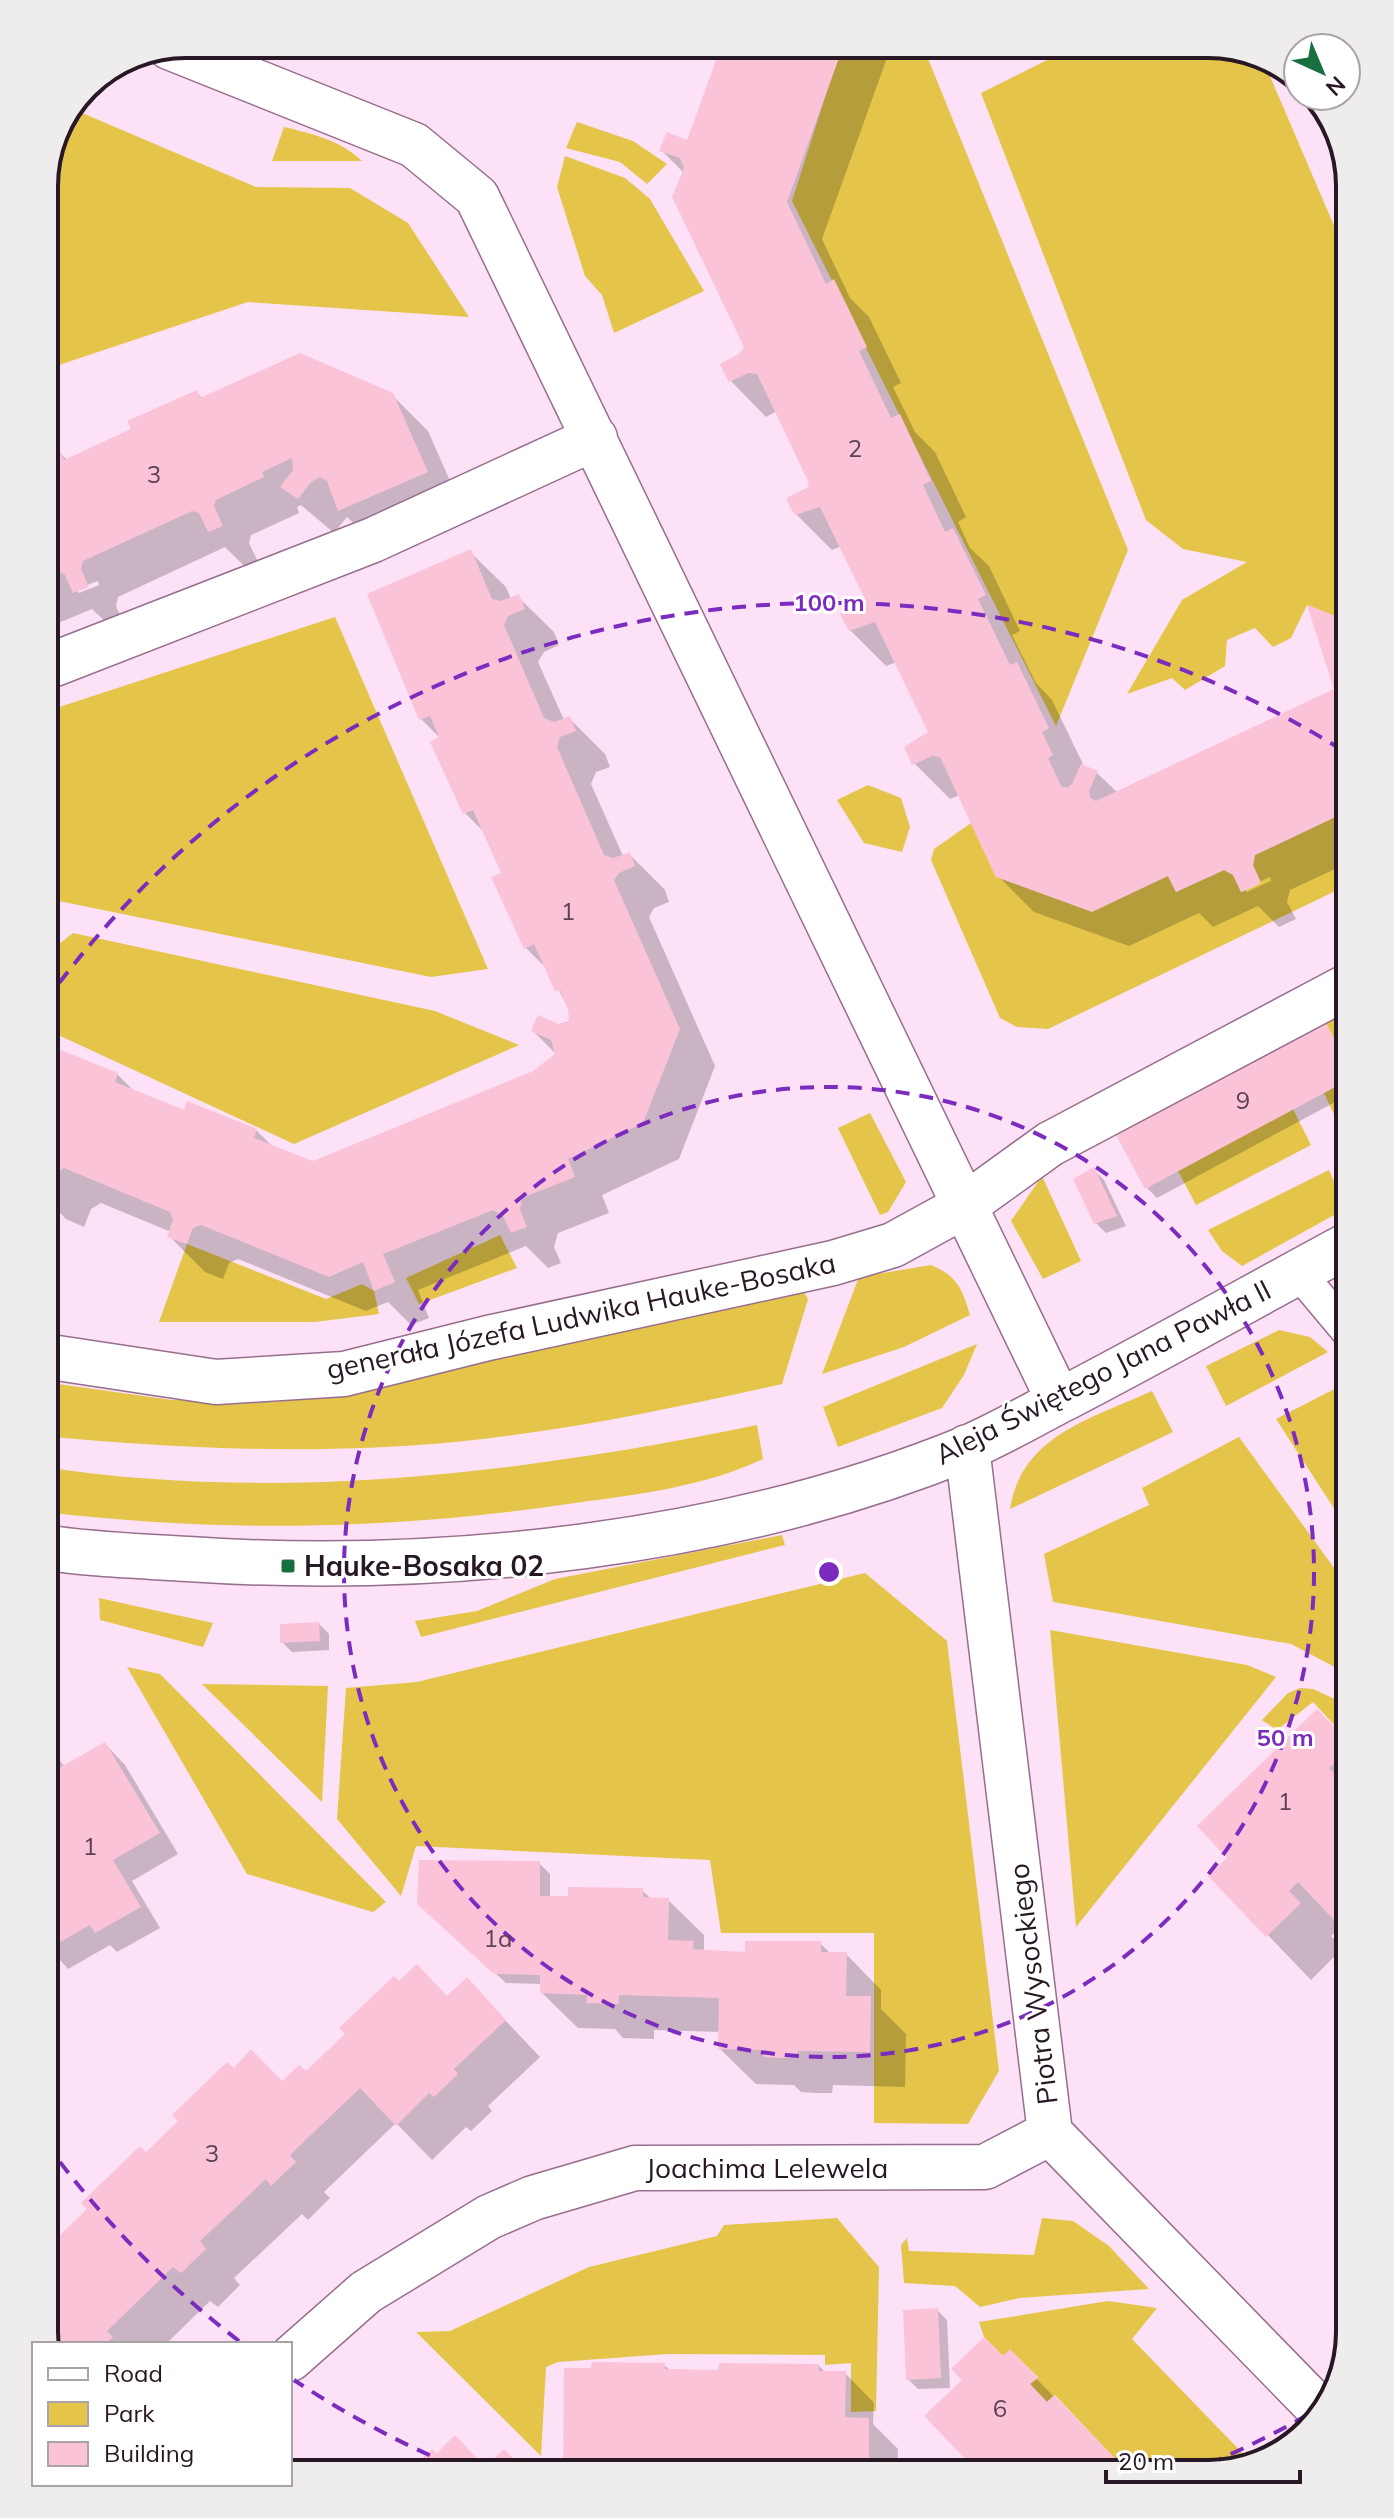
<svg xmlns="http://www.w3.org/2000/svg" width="1394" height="2518" font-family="Mulish,sans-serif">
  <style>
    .green { fill: #e4c54a }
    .shadow { fill: #0003; fill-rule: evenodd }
    .building { fill: #fbc3d8 }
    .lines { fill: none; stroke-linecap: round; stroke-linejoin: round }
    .lane-casing { stroke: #976e8e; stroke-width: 35 }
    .street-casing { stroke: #976e8e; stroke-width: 47 }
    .lane { stroke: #fff; stroke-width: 32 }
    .street { stroke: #fff; stroke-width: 44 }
    .ring { fill: none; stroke: #7b2cbf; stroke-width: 4; stroke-dasharray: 14 10 }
    .poi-dot { fill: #1a6f41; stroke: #fff; stroke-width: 3 }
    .labels { text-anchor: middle; stroke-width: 6; stroke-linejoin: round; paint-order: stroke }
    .number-label { font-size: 24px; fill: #5d4251 }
    .street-label { font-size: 28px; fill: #281724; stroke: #fff }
    .poi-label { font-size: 28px; font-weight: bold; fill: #281724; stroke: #fff; text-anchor: start }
    .rim { fill: none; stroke: #281724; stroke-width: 4 }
    .centre { fill: #7b2cbf; stroke: #fff; stroke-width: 4 }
    .ring-label { font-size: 24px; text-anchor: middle; font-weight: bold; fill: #7b2cbf; stroke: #fff; stroke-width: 6; stroke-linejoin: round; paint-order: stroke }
  </style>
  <rect width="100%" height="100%" fill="#fde1f6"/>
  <path class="green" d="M842 44H922L1128 550 1056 726 792 201Z
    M1079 44H1218L1263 60 1350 263V622L1307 605 1291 638 1273 647 1255 628 1227 640 1225 666 1185 690 1172 678 1127 694 1182 600 1247 562 1183 549 1146 520 981 93Z
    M75 110 256 187 350 188 408 223 469 317 248 302 44 370V177Z
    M577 122 633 141 667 164 647 184 620 162 566 148Z
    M284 127C313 134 340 140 362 161H272Z
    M565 156 625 178 650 199 704 291 614 333 602 295 585 276 557 187Z
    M335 617 488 969 431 977 44 898V712Z
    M868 785 901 798 910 827 902 852 864 843 837 800Z
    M1350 810V884L1048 1029 1017 1027 1000 1018 931 860 934 849 971 823 996 877 1168 876 1176 892 1224 870 1233 875 1242 892 1261 883 1253 865 1255 855Z
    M73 933 435 1011 519 1045 294 1144 56 1034 44 1035V956Z
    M1350 1009V1067L1325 1022Z
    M1350 1079V1124L1342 1131 1324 1093Z
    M1293 1109 1311 1145 1196 1205 1178 1171Z
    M870 1113 906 1182 888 1212 880 1215 838 1128Z
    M1329 1170 1336 1186V1214L1242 1266 1222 1251 1208 1230Z
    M1042 1176 1081 1261 1043 1279 1011 1221Z
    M500 1235 517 1268 419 1304 406 1278Z
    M187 1244 326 1299 362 1284 374 1291 379 1314 315 1322H159Z
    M931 1265C957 1276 962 1288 970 1315L904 1347 822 1374 859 1277Z
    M802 1289 808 1299 782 1384C674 1408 566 1431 455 1442 318 1455 181 1449 44 1436V1382L172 1400 276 1402 347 1392Z
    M1279 1330 1310 1337 1328 1352 1226 1406 1206 1366Z
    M977 1344 964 1375 942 1408 838 1447 823 1407Z
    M1350 1381V1533L1276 1419Z
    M1152 1391 1173 1432 1010 1509C1022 1435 1091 1419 1152 1391Z
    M757 1425 763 1459C703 1487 640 1494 575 1503 394 1530 225 1533 44 1512V1467C279 1503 525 1473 757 1425Z
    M1239 1437 1350 1590V1675L1291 1644 1053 1602 1044 1554 1149 1505 1142 1488Z
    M782 1535 785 1545 421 1637 415 1621 477 1611 555 1579Z
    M865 1573 947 1641 999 2071 968 2124 874 2123V1933H721L710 1860 416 1846 401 1896 337 1819 346 1688 417 1682Z
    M99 1598 213 1623 203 1647 100 1620Z
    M1050 1630 1247 1665 1276 1677 1076 1927Z
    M127 1667 160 1674 386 1902 373 1912 247 1874Z
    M202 1684 328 1686 322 1802Z
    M1300 1688 1313 1689 1350 1706V1742L1313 1702 1277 1730 1262 1720 1288 1693Z
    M837 2218 879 2267 876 2411 851 2412V2363L825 2365V2355L668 2354 558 2362 546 2367 541 2456 416 2332 450 2331 589 2267 717 2236 724 2225Z
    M1042 2218 1073 2221 1109 2246 1149 2289 1019 2298 980 2307 955 2286 904 2283 901 2245 907 2238 909 2251 1034 2255Z
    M1108 2301 1157 2308 1132 2339 1254 2465 1208 2474H1106L1118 2462 1055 2395 1047 2402 1030 2384 1038 2377 1010 2350 1003 2356 984 2337 979 2322Z"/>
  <path class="shadow" d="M724 44H892L822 239 850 298 869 317 901 383 893 387 915 432 935 452 966 517 958 522 970 548 989 566 1020 631 1012 635 1036 683 1052 700 1083 764 1080 766 1097 773 1118 793 1336 690 1350 624V862L1290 890 1287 902 1296 919 1279 927 1258 906 1213 927 1199 913 1129 946 1034 912 998 876 960 795 950 799 914 763 931 733 897 662 886 666 850 630 867 600 840 547 832 550 796 514 811 483 777 411 766 417 731 381 746 347 684 173 662 151 688 142ZM1270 877 1271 881 1247 892 1244 889Z
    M196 392 203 399 392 395 428 431 462 508 376 545 347 517 334 533 301 505 297 507 299 513 251 535 249 543 258 562 245 567 225 547 118 597 116 606 123 622 111 627 92 609 44 629V461L60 453 67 460 133 430ZM98 581 99 585 79 593 76 589Z
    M470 552 506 587 511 599 518 597 554 632 559 645 544 652 538 662 564 720 569 718 605 754 610 767 596 772 591 784 623 856 629 854 665 890 669 902 654 908 649 917 715 1066 679 1159 602 1195 609 1213 558 1233 554 1247 561 1263 548 1268 526 1246 418 1290 429 1318 411 1325 388 1302 366 1311 238 1259 229 1263 223 1279 215 1276 205 1272 169 1236 171 1232 101 1203 91 1209 84 1227 66 1219 44 1197V1056L117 1074 135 1092 185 1112 256 1130 273 1147 313 1164 534 1073 556 1054 533 1031 574 1020 550 972 526 948 503 874 486 834 465 813 432 743 441 739 421 719Z
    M1325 1025 1350 1062V1094L1157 1198 1147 1188Z
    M1094 1170 1104 1180 1126 1226 1106 1233 1096 1223Z
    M319 1624 329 1634V1650L292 1652 282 1642Z
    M44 1740 65 1767 105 1744 125 1765 178 1854 132 1881 160 1928 117 1952 110 1945 68 1969 44 1942Z
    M1350 1745V1934L1342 1926 1331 1936 1343 1948 1311 1980 1211 1876Z
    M539 1863 550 1874V1898L642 1890 651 1899 668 1900 704 1935V1952L747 1954 820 1943 831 1954H846L881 1990V2009L906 2034 905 2087 833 2085 832 2093H816L801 2092 794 2085 756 2084 720 2049V2032L654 2030V2039L623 2038 615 2029 578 2028 542 1993V1984L506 1983 430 1914Z
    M467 1980 540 2057 488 2106 492 2111 471 2131 466 2127 432 2160 396 2123 324 2192 330 2198 308 2220 302 2214 234 2278 240 2285 218 2307 210 2301 166 2344H46L44 2243 47 2241 52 2245 234 2070 282 2083 306 2074 400 1984 448 1998Z
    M937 2310 947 2320 950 2388 918 2389 908 2379Z
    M1010 2352 1083 2426 1128 2474H973L1003 2358Z
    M664 2365 671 2371 720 2372 819 2366 826 2373H845L874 2403 873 2424 898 2449 897 2474H568L565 2471Z"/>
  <path class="building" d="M722 44H844L787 202 826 284 834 279 867 347 859 351 891 418 900 414 931 481 923 485 945 532 953 528 986 595 978 599 1010 665 1017 662 1049 728 1042 732 1053 755 1048 758 1061 786 1067 788 1072 784 1081 764 1098 771 1089 791 1090 798 1096 801 1334 689 1307 605 1350 622V810L1255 855 1253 865 1261 883 1241 892 1233 875 1224 870 1176 892 1168 876 1092 912 996 877 940 757 932 756 912 765 904 747 928 732 875 622 849 631 840 614 865 599 820 507 795 515 790 507 786 498 807 488 809 483 757 374 748 373 729 382 724 373 720 364 739 354 744 347 672 197 684 168 680 158 659 151 667 132 687 140Z
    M300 353 393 393 428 472 338 511 327 481 320 477 311 482 298 499 280 487 293 470 292 458 262 472 264 477 216 500 214 506 223 526 208 532 199 513 192 511 83 561 81 569 89 587 73 593 65 575 59 572 44 579V458L60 451 64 460 131 429 127 421 197 390 200 398Z
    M471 549 492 599 501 601 519 594 525 609 508 616 504 625 544 718 554 722 570 716 576 731 560 737 557 747 604 855 613 858 630 852 635 866 619 873 614 880 680 1029 643 1123 568 1159 575 1177 522 1198 520 1210 527 1227 511 1233 503 1216 493 1210 383 1254 395 1282 374 1291 363 1262 329 1277 201 1225 193 1228 187 1244 178 1241 167 1237 173 1220 170 1212 64 1168 56 1174 48 1192 44 1191V1054L51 1046 118 1073 115 1082 184 1110 187 1101 257 1129 254 1138 313 1161 533 1071 555 1054 551 1040 531 1031 538 1015 558 1024 569 1022 568 1009 560 990 555 991 534 944 524 949 491 877 501 873 473 810 463 814 430 742 439 737 430 716 419 720 367 594Z
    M1325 1022 1350 1067V1079L1145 1189 1116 1135Z
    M1094 1167 1117 1216 1094 1224 1073 1179Z
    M319 1622 320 1641 280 1643V1624Z
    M1317 1709 1350 1743V1748L1329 1768 1340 1779 1350 1769V1937L1298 1882 1289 1891 1301 1903 1266 1937 1208 1876 1227 1858 1197 1826Z
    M105 1742 160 1833 113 1860 141 1907 95 1933 90 1925 46 1950 44 1743 59 1768Z
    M419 1860 540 1861V1896H568V1887L643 1888V1897L669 1898 668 1940 694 1941 693 1949 745 1952V1941H821V1952H847L846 1996H871L870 2052 798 2051 797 2058H779L763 2057V2050L718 2049 719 1998 619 1995V2004L586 2003 587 1995 540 1993V1975L494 1974 417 1904Z
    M417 1964 447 1996 467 1977 506 2020 454 2069 458 2074 434 2097 429 2093 396 2126 360 2088 290 2155 296 2162 271 2186 266 2179 200 2241 206 2249 181 2273 173 2267 107 2331 113 2337 106 2344H46L44 2240 46 2238 52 2243 87 2209 81 2203 140 2146 146 2152 178 2121 172 2115 227 2062 234 2068 251 2049 282 2081 299 2065 306 2071 345 2034 339 2028 394 1976 399 1981Z
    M1350 2000V2026L1337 2012Z
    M938 2308 941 2378 906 2380 903 2310Z
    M984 2337 1003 2356 1010 2349 1038 2378 1030 2384 1047 2402 1054 2395 1118 2462 1106 2474H968L974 2468 924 2416 962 2380 951 2369Z
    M592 2362 665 2363V2369L718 2370 719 2363 819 2364V2371H846L845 2417 869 2418V2474L563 2472 564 2368H591Z
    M455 2435 485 2467 504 2449 527 2474H405L432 2449 437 2453Z"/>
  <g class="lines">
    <g class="lane-casing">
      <path id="lane" d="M1298 1272 1350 1334"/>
    </g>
    <g class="street-casing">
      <path id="street" d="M169 47 414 145 477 197 1059 1401
        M44 668 373 540 595 438
        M44 1356 216 1382 344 1374 488 1338 833 1263 893 1245 964 1206 1050 1144 1350 985
        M967 1447 1050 2133 1323 2413
        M44 1547C92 1555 140 1556 188 1559 441 1576 730 1545 967 1448 1002 1433 1037 1412 1071 1395 1165 1346 1257 1294 1350 1244
        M290 2359 366 2292 489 2217 533 2198 635 2168 985 2167 1050 2133"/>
    </g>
    <use href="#lane" class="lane"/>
    <use href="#street" class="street"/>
  </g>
  <g class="ring">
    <circle cx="829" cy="1572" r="485"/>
    <path d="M1328 2403A969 969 0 0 1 1184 2474M474 2474A969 969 0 0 1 294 2380M239 2341A969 969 0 0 1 45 2142M45 1002A969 969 0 0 1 1350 755"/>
  </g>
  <rect class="poi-dot" x="280" y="1558" width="16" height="16" rx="4"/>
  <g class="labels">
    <g class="number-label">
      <text x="855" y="457">2</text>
      <text x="154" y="483">3</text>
      <text x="568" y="920">1</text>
      <text x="1243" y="1109">9</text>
      <text x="1285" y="1810">1</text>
      <text x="90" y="1855">1</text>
      <text x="498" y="1947">1a</text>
      <text x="212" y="2162">3</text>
      <text x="1000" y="2417">6</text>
    </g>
    <g class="street-label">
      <text transform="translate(581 1316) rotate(-12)" y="10">generała Józefa Ludwika Hauke-Bosaka</text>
      <text transform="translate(1103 1372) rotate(-27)" y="10">Aleja Świętego Jana Pawła II</text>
      <text transform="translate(1033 1984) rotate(-97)" y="10">Piotra Wysockiego</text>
      <text x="767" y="2178">Joachima Lelewela</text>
    </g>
    <g class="poi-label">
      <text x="304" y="1576">Hauke-Bosaka 02</text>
    </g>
  </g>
  <path d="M0 0H1394V2518H0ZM186 58H1208A128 128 0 0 1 1336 186V2332A128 128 0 0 1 1208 2460H186A128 128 0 0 1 58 2332V186A128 128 0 0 1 186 58Z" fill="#eeeced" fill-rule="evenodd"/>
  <path class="rim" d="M186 58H1208A128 128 0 0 1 1336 186V2332A128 128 0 0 1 1208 2460H186A128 128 0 0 1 58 2332V186A128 128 0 0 1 186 58Z"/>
  <circle cx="829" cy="1572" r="12" class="centre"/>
  <g class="ring-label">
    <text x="829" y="611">100 m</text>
    <text x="1285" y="1746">50 m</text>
  </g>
  <rect x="32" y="2342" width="260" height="144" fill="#ffffff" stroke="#a9a2a7" stroke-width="2"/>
  <rect x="48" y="2368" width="40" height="12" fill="#ffffff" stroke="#a9a2a7" stroke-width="2"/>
  <text x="104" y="2382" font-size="24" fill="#281724">Road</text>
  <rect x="48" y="2402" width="40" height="24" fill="#e4c54a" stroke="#a9a2a7" stroke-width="2"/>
  <text x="104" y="2422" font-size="24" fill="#281724">Park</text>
  <rect x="48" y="2442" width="40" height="24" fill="#fbc3d8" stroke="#a9a2a7" stroke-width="2"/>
  <text x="104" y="2462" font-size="24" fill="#281724">Building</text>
  <g transform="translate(1322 72) rotate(136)"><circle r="38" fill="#ffffff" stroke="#a9a2a7" stroke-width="2"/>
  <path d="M0-6L14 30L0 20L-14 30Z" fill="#1a6f41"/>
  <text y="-12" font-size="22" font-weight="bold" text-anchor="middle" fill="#281724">N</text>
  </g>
  <path d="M1106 2470v12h194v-12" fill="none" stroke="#281724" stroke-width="4"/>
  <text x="1118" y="2470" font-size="24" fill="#281724" stroke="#ffffff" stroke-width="6" paint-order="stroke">20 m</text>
</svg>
